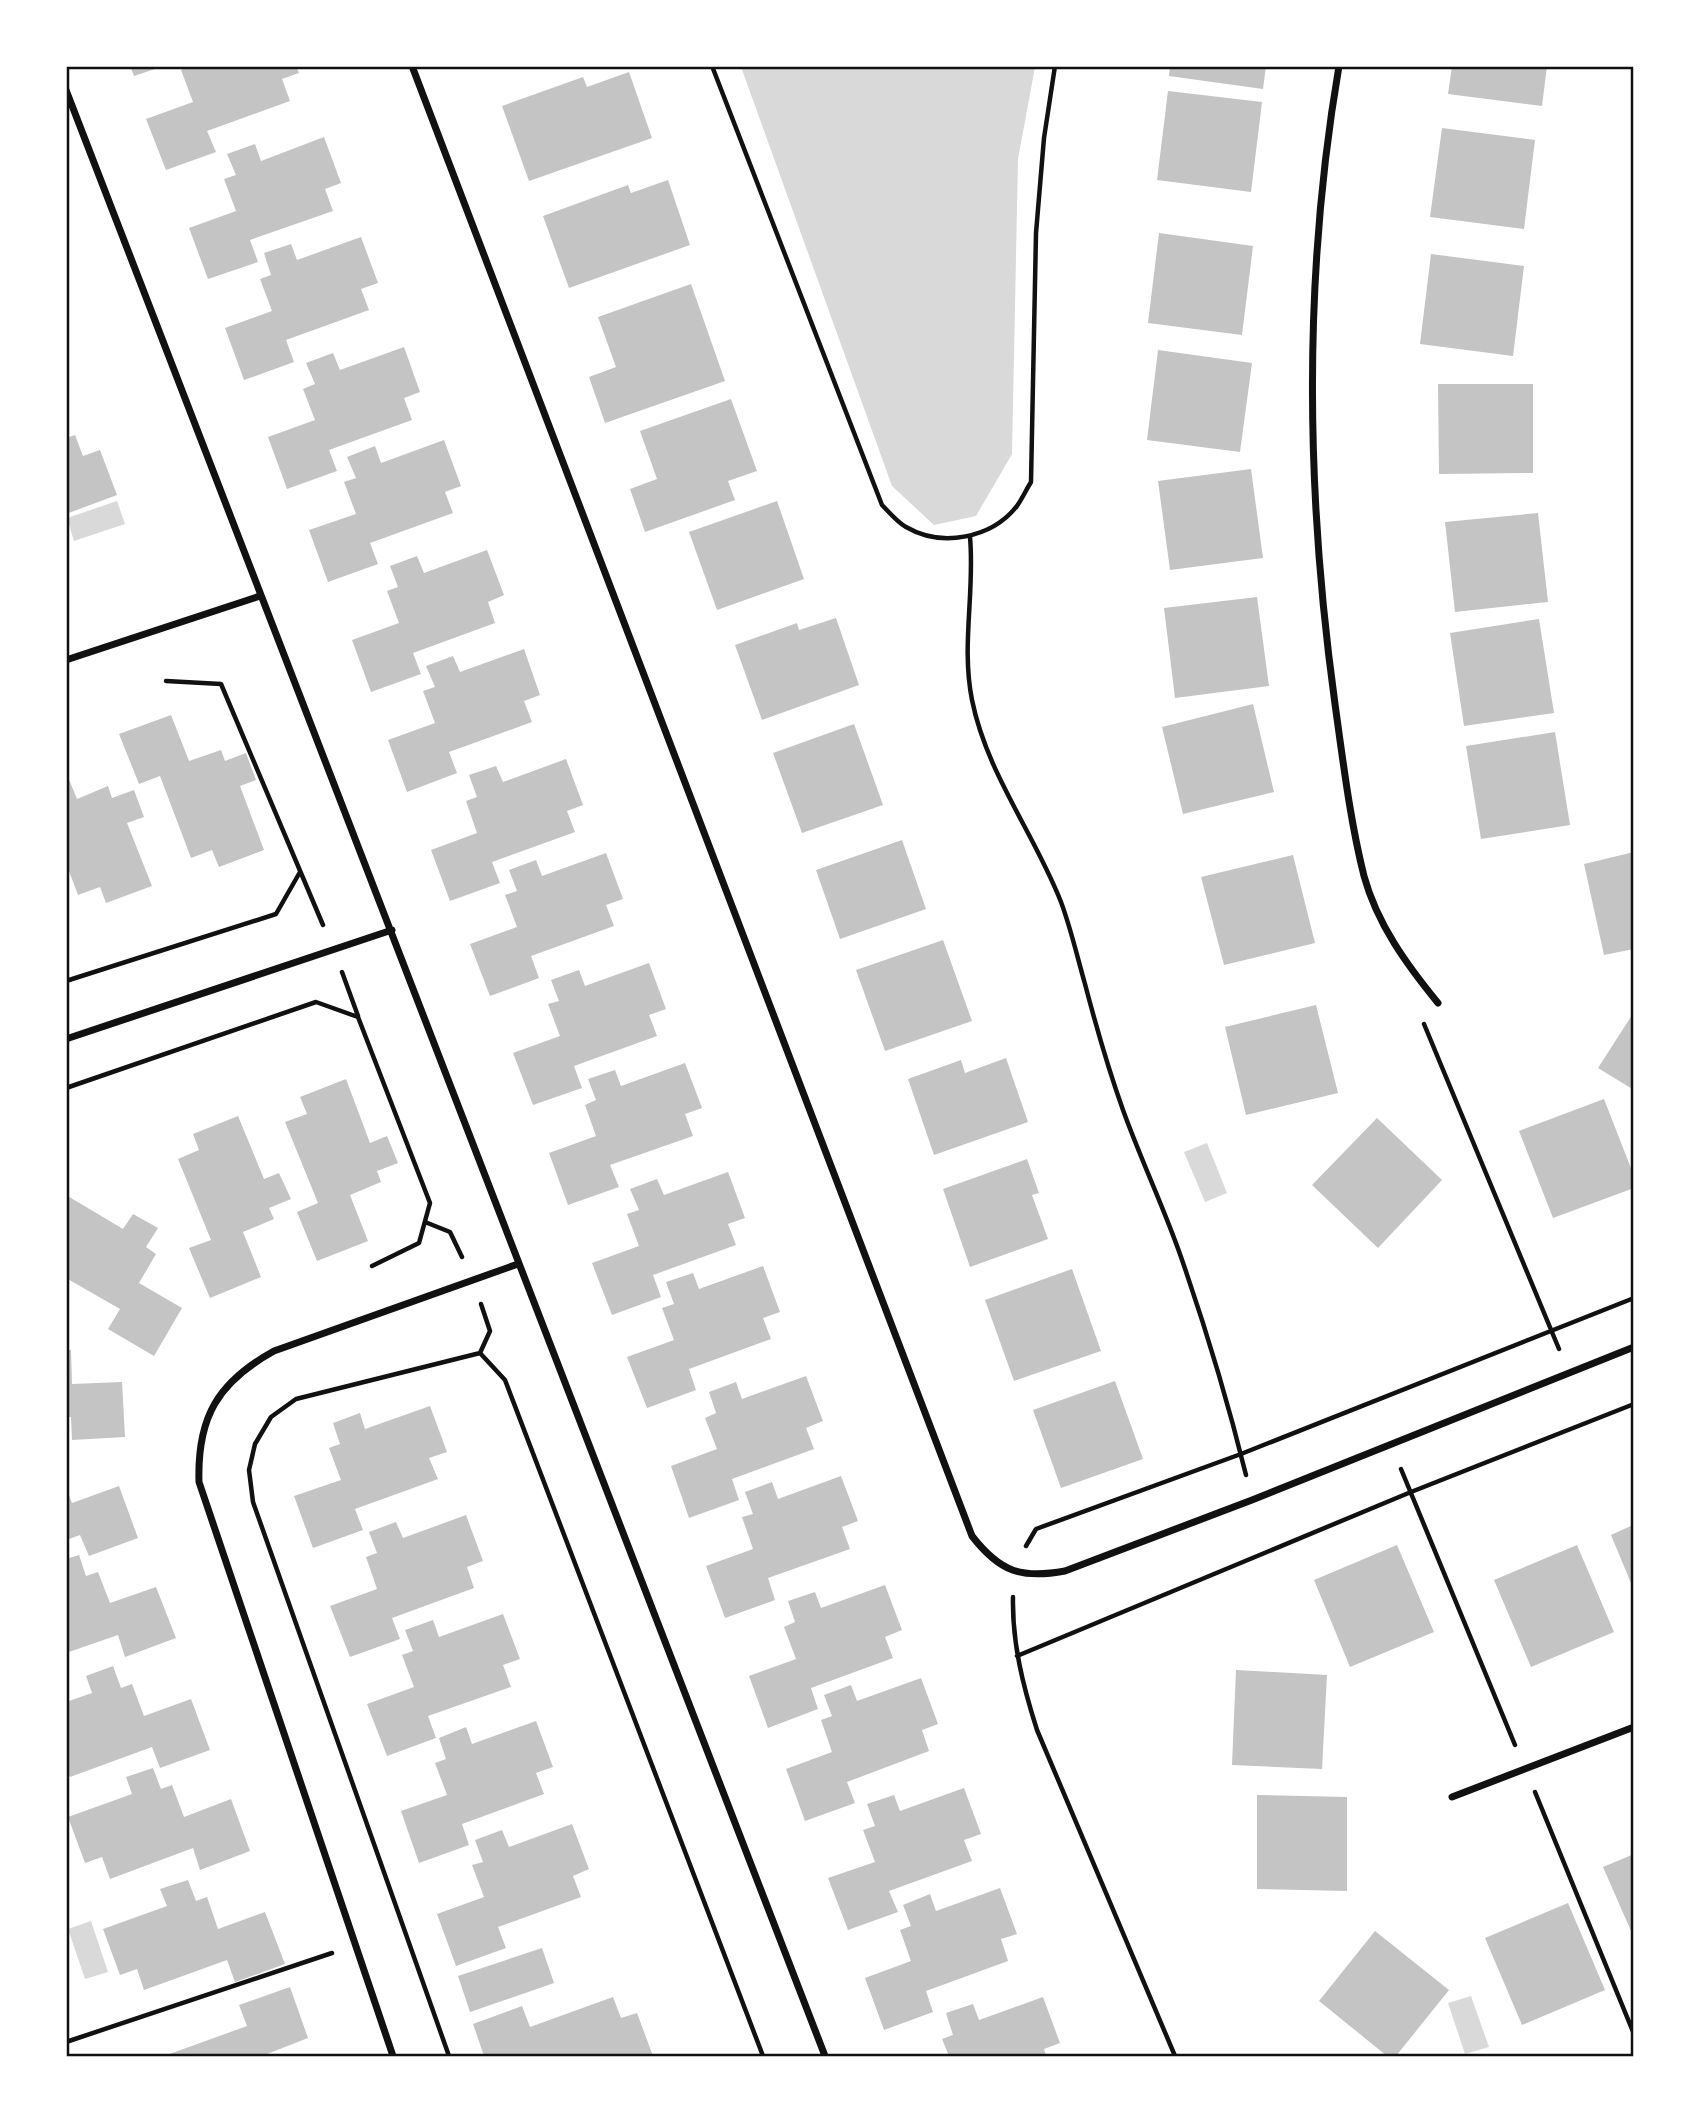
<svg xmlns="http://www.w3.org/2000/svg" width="1700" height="2123" font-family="'Varela Round',sans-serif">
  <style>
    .water { fill: #d9d9d9 }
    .building { fill: #c4c4c4 }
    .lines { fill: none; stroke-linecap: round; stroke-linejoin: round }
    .path { stroke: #111; stroke-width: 4.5 }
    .minor { stroke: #111; stroke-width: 7 }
    .neatline { fill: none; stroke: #111; stroke-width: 2.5 }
  </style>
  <rect width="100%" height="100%" fill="#fff"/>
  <path class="water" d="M741 67H1035L1018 159 1012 454 976 516 934 525 892 486Z
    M117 501 125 524 74 541 67 518Z
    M1207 1143 1227 1193 1205 1202 1184 1152Z
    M91 1921 108 1972 85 1979 68 1929Z
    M1471 1996 1489 2047 1465 2054 1448 2003Z"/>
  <path class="building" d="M130 66H161V67L134 76Z
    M190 66H296L299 73 282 79 290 101 207 131 216 152 166 170 146 119 193 102 181 70Z
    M1170 66H1266L1263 89 1169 76Z
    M1452 66H1547L1542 106 1448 94Z
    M629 72 652 138 529 181 502 106 583 77 587 87Z
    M1168 91 1262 102 1251 192 1157 180Z
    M1442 128 1535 140 1524 229 1430 217Z
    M324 137 341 183 325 189 333 211 250 240 258 262 208 279 189 228 236 211 224 179 236 175 227 154 255 144 261 161Z
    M668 180 690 245 569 288 543 216 628 185 631 193Z
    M1159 233 1253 246 1242 335 1148 323Z
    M361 237 378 283 361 289 369 310 286 340 294 362 244 380 225 328 272 311 260 279 271 275 264 253 291 244 297 260Z
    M1431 254 1524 266 1513 356 1420 344Z
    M691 284 725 381 605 423 589 377 616 367 598 317Z
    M404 347 420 392 404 398 412 420 329 450 337 471 287 489 268 437 315 420 303 389 315 384 306 363 333 353 340 370Z
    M1158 350 1252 363 1240 452 1147 440Z
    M1438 384H1533V473L1439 474Z
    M731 399 757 471 728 481 735 500 645 532 630 489 657 479 640 431Z
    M75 435 83 456 100 450 117 495 66 514V438Z
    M444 440 461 486 445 492 453 513 370 543 378 564 328 582 309 530 356 514 344 482 356 478 347 457 375 446 381 463Z
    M1251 469 1263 558 1170 570 1158 481Z
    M777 501 804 579 717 610 689 532Z
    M1538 513 1548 602 1455 612 1445 522Z
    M487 550 504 595 488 602 495 623 413 653 421 674 371 692 352 640 399 623 387 591 398 587 390 566 417 556 424 573Z
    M1257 597 1269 686 1175 698 1164 608Z
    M836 618 859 685 762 720 735 645 797 623 799 630Z
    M1539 619 1554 713 1464 726 1450 633Z
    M524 649 540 695 524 701 532 722 449 752 457 773 407 792 388 740 435 723 423 691 435 687 426 666 453 656 460 672Z
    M1253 704 1274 792 1183 814 1162 727Z
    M171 715 189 761 221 750 225 761 246 753 256 780 240 786 264 850 219 867 212 850 191 858 160 776 139 784 119 734Z
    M854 724 883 805 802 833 773 753Z
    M1555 732 1570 825 1481 839 1466 746Z
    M566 759 583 805 567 811 575 832 492 862 500 883 450 901 431 850 477 833 466 801 477 797 469 775 496 766 503 782Z
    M66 772 77 799 108 786 112 798 134 790 144 817 127 823 152 886 106 903 100 887 78 895 66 863Z
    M902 840 926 909 840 939 816 870Z
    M1634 852V949L1604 955 1584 864Z
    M606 853 623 899 606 905 614 926 531 956 539 978 490 996 470 944 517 927 505 895 517 891 509 870 536 860 542 876Z
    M1293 855 1315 943 1224 965 1201 877Z
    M943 940 972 1021 885 1051 856 970Z
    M649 963 666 1009 649 1015 657 1036 574 1066 582 1088 533 1105 513 1053 560 1036 548 1004 559 1001 551 980 579 970 585 986Z
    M1316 1005 1338 1093 1246 1115 1225 1027Z
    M1634 1012V1090L1598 1068Z
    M1006 1058 1028 1122 934 1155 908 1079 961 1060 965 1073Z
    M685 1063 702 1108 685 1114 693 1136 610 1165 619 1187 568 1205 549 1153 596 1136 585 1105 596 1100 588 1079 615 1070 621 1086Z
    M346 1079 370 1143 387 1136 398 1163 377 1171 381 1182 350 1195 368 1241 317 1261 297 1212 318 1203 285 1122 307 1114 300 1097Z
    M1604 1099 1634 1176V1188L1553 1218 1519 1131Z
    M238 1116 264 1179 279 1173 291 1199 269 1208 274 1219 243 1232 261 1277 210 1298 189 1248 211 1240 178 1159 199 1150 193 1134Z
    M1377 1118 1442 1180 1378 1248 1312 1185Z
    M1027 1159 1039 1193 1032 1195 1048 1239 970 1267 943 1189Z
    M728 1172 745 1218 728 1224 736 1245 653 1275 661 1297 612 1315 592 1263 639 1246 627 1214 639 1210 630 1189 657 1179 664 1195Z
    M66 1195 123 1229 133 1214 158 1228 146 1247 156 1254 139 1283 182 1308 154 1356 108 1329 120 1309 66 1278Z
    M763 1266 780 1312 763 1318 771 1339 689 1369 696 1390 647 1408 627 1357 674 1340 662 1308 674 1304 666 1282 693 1273 699 1289Z
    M1072 1269 1101 1351 1014 1381 985 1300Z
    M66 1350H71L72 1384 122 1382 125 1437 72 1440 71 1417H66Z
    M806 1376 823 1421 806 1428 814 1449 732 1479 739 1500 689 1518 671 1466 717 1449 705 1418 716 1413 709 1392 736 1382 742 1399Z
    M1115 1381 1143 1459 1061 1488 1033 1410Z
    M430 1406 447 1452 429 1458 438 1479 355 1509 363 1530 313 1548 294 1496 341 1480 329 1448 340 1444 333 1423 360 1413 365 1429Z
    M841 1476 858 1521 842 1527 850 1549 768 1578 775 1600 725 1618 706 1566 753 1549 742 1517 753 1514 745 1492 772 1482 778 1499Z
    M119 1486 138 1538 89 1556 80 1535 66 1540V1487L72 1503Z
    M466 1515 483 1561 467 1567 474 1588 392 1618 400 1639 350 1657 330 1606 377 1589 366 1557 377 1553 369 1532 396 1522 403 1538Z
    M1633 1525V1588L1611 1535Z
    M1397 1545 1434 1632 1350 1667 1314 1580Z
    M1577 1545 1614 1632 1531 1667 1494 1580Z
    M79 1555 86 1576 98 1572 110 1603 156 1587 176 1638 125 1657 118 1635 66 1653V1559Z
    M885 1585 902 1630 885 1637 893 1658 811 1688 818 1709 768 1728 749 1676 796 1659 784 1627 795 1622 788 1601 815 1592 821 1608Z
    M503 1614 520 1659 503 1665 511 1687 428 1716 436 1738 387 1756 367 1704 414 1687 402 1655 413 1651 405 1630 433 1620 439 1637Z
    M113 1666 121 1688 132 1684 144 1716 191 1699 210 1750 160 1768 152 1747 70 1777 66 1769V1702L92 1693 86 1676Z
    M1236 1670 1327 1675 1322 1769 1232 1765Z
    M921 1678 938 1724 922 1730 929 1751 847 1782 855 1803 805 1821 786 1769 832 1752 821 1720 832 1716 824 1695 851 1685 857 1701Z
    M536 1721 553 1767 536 1773 544 1794 462 1824 469 1845 419 1863 401 1811 447 1795 435 1763 446 1759 439 1738 466 1727 472 1744Z
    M153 1768 161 1789 172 1785 184 1817 231 1799 250 1851 200 1870 193 1848 110 1879 102 1857 85 1863 68 1817 132 1794 126 1777Z
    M964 1788 981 1834 964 1840 972 1861 889 1891 898 1912 848 1930 828 1878 875 1862 863 1830 875 1826 867 1804 894 1795 900 1811Z
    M1257 1795 1347 1797V1891L1257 1889Z
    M572 1824 589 1869 573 1876 581 1897 498 1927 506 1948 456 1966 437 1914 484 1897 472 1865 483 1862 475 1840 502 1830 509 1847Z
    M1634 1854V1938L1603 1867Z
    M188 1880 196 1901 207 1897 218 1929 265 1912 285 1964 235 1982 227 1960 144 1990 137 1969 120 1975 103 1929 167 1906 160 1889Z
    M1000 1888 1017 1934 1001 1939 1008 1961 926 1991 933 2012 884 2030 865 1978 911 1961 900 1930 911 1926 903 1905 930 1894 936 1911Z
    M1568 1903 1605 1990 1522 2025 1485 1938Z
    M1375 1931 1449 1990 1396 2056H1387L1319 2001Z
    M542 1948 554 1983 470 2012 458 1976Z
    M290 1987 308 2038 262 2056H164L247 2026 239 2005Z
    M613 1997 621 2018 637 2013 653 2056H484L473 2024 522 2006 530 2027Z
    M1043 1997 1060 2043 1044 2049 1046 2056H949L942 2039 953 2035 946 2013 973 2004 979 2020Z"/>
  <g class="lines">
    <path class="path" d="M712 66 882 505C889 512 897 522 906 527 942 548 992 538 1017 506 1022 499 1026 490 1031 482L1036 233 1044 138 1055 66
      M970 537C975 592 961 645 972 700 987 774 1034 833 1061 902 1071 929 1077 956 1085 984 1096 1026 1108 1068 1123 1110 1141 1160 1164 1208 1181 1257 1206 1329 1228 1402 1246 1475
      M166 681 221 684 323 925
      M342 972 358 1016
      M66 981 276 914 300 872
      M1424 1024 1559 1349
      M66 1088 316 1002 358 1017 430 1203 419 1243 372 1266
      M425 1222 450 1232 462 1257
      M480 1353 505 1380 763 2056
      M1401 1469 1515 1745
      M1026 1546 1036 1529 1241 1454 1634 1298
      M1013 1597C1012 1643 1023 1686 1037 1730L1175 2056
      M1017 1656 1411 1492 1634 1404
      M1535 1792 1634 2034
      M66 2042 332 1953
      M449 2056 253 1502 249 1470 255 1444 271 1417 296 1399 480 1353 490 1331 481 1304"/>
    <path class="minor" d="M412 66 972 1536C1000 1572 1021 1579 1065 1571L1252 1500 1634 1347
      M1339 66C1303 276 1306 494 1335 704 1343 761 1350 820 1364 876 1377 924 1407 965 1438 1003
      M66 90 825 2056
      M66 660 260 596
      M66 1039 392 930
      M1452 1797 1634 1727
      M393 2056 199 1482C197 1417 218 1382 274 1351L518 1264"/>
  </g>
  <rect width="1700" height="2123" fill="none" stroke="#ffffff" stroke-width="136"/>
  <rect x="68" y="68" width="1564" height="1987" class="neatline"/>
</svg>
